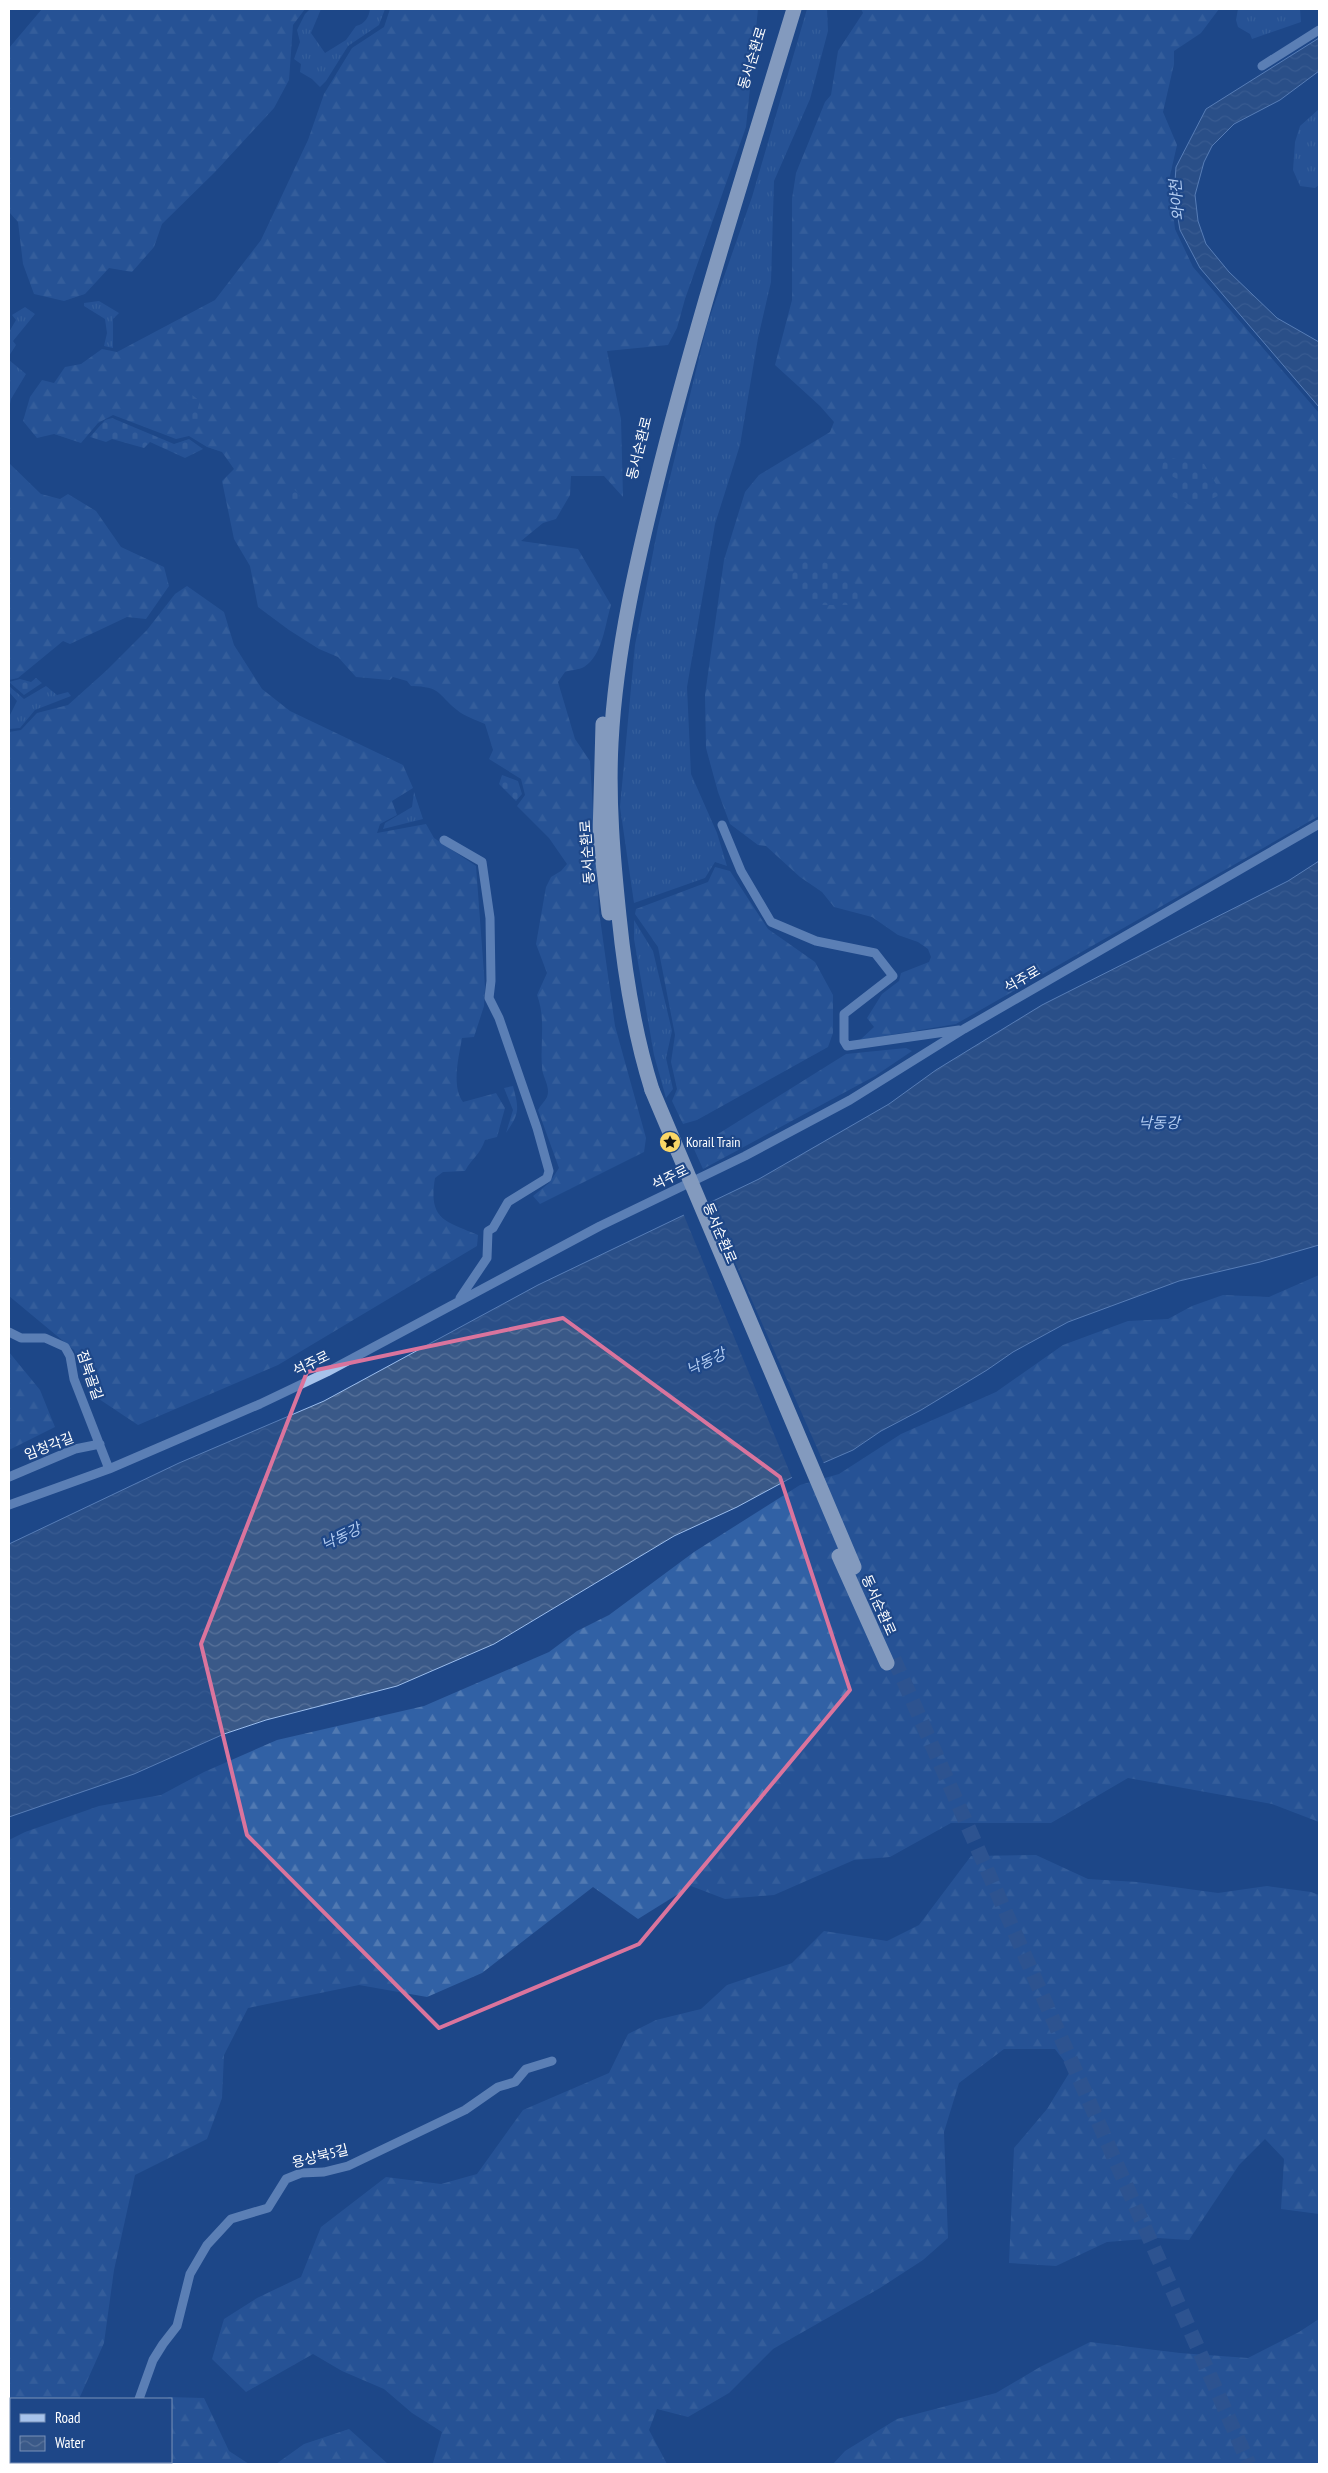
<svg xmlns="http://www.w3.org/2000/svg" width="1328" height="2473" font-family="'PT Sans Narrow','Noto Sans KR',sans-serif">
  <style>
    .grass { fill: url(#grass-tufts) }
    .forest { fill: url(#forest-firs) }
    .cemetery { fill: url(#cemetery-stones) }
    .water { fill: url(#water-waves); stroke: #9bbded }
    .pier { fill: #1e4788 }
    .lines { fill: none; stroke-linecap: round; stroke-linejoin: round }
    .highway-tunnel { stroke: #40639a; stroke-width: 15; stroke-dasharray: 15 8; stroke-linecap: butt }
    .minor { stroke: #a7c3eb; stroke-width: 9 }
    .highway { stroke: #fff; stroke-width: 15 }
    .highway-bridge { stroke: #fff; stroke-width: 15 }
    .marked { fill: none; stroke: #da749d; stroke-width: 4; stroke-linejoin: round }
    .labels { text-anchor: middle; stroke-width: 4.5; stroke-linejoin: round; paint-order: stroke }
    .street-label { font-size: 14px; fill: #fff; stroke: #1e4788 }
    .poi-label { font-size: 14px; fill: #fff; stroke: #1e4788; text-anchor: start }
    .water-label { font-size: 15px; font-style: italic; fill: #b3cdf2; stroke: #1e4788 }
  </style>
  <defs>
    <pattern id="grass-tufts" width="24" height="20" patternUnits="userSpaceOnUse" patternTransform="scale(1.25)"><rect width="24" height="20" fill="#3161a5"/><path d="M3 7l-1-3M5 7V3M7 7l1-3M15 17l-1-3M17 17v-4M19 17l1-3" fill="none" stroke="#5079b2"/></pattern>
    <pattern id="forest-firs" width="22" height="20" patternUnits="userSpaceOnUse" patternTransform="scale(1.25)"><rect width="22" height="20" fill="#3161a5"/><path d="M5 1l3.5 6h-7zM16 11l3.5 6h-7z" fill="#5079b2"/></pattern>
    <pattern id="cemetery-stones" width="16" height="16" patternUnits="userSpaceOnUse" patternTransform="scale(1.25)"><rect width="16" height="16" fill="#3161a5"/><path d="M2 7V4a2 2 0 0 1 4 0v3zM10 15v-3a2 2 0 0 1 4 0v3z" fill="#5079b2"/></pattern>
    <pattern id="water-waves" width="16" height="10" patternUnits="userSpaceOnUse" patternTransform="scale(1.25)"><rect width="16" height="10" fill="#3a5988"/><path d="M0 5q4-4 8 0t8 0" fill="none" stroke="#58729a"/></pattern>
  </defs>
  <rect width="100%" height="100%" fill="#1e4788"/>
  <path class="grass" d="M310 9H321L311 33 325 53 346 40 356 26C365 24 369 17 370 9H385L379 25 348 46 326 81 320 87 312 79 300 72 301 64 294 59 300 42 297 30 305 14Z
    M807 9H827L828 31 810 99 774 181 771 282 758 338 740 445 715 524 687 687 691 774 717 833 727 866 715 862 705 878 634 903 620 807 635 645 658 527 707 325 752 197Z
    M1238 9H1300L1301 22 1252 39 1250 34 1238 27 1236 20Z
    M1319 109V185L1315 188 1300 186 1293 170 1295 142 1300 126Z
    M99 301 119 313 113 319V348L104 346 107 333 105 319 84 306V303Z
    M25 307 35 314 13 341 16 345 9 356V332L16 320 12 315Z
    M9 360 26 374 11 399 9 410Z
    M9 686 24 699 46 686 57 695 68 692 71 696 35 710 20 728 9 729V717L17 701 9 692Z
    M414 792 423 819 383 829 385 823 412 807Z
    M634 920 653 951 672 1031 666 1058 673 1089 666 1098 654 1055 634 939Z"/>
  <path class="forest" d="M42 9H305L293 25 289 80 274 108 215 172 162 224 154 247 132 272 109 268 85 294 64 301 34 294 23 264 18 222 9 212V48Z
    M390 9H758L746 127 685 299 677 328 668 345 607 351 621 419 623 497 604 476H571L570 495 556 519 543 523 521 541 578 549 611 605C605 624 603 655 584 667 579 670 570 670 565 672L558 682 575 739 590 761 599 911 615 1026 646 1138 644 1152 540 1204 533 1196 549 1183 559 1168 538 1110C540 1106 545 1101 547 1097 551 1086 542 1077 542 1067 540 1043 546 1018 537 995L547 973 536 944 546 887 551 877 561 871 567 864 549 838 517 806 525 795 521 779 489 759 493 750 485 724C476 720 464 716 457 710 436 693 442 687 411 686L407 681 393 677 390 680 356 677 338 657 319 649 289 630 258 607 250 566 234 539 222 481 234 469 222 452 207 447 189 436 176 439 113 415 98 423 81 443 54 434 37 438 23 421 30 397 42 380 54 383 65 367 81 364 102 349 117 352 215 300 261 240 308 140 324 94 352 48 384 27Z
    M861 9H1219L1201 33 1174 51V64L1163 112 1177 145 1169 180 1175 229 1193 267 1319 413V816L956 1024 860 1040 874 1027 867 1018 882 994 899 981 901 973 929 962 931 957 928 949 918 942 898 935 872 917 834 907 822 892 800 877 766 846 758 845 730 824 718 792 706 748 705 695 724 560 745 492 759 475 830 432 834 422 820 406 775 365 792 300V199L796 173 825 102 831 95 838 51 863 13Z
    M9 463 41 494 60 499 68 494 96 511 121 547 164 567 169 586 146 619 127 617 70 644 63 641 18 678 9 680Z
    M187 586 224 612 234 645 262 689 290 711 403 765 413 788 392 801 397 815 380 824 377 833 426 824 434 838 476 866 485 987 484 1006 474 1037 462 1038C459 1056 451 1086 463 1102L496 1093 505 1108 497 1137 485 1140C480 1155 472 1158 465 1171L443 1172 435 1178C428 1220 445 1221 478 1235L477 1246 278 1365 138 1425 90 1393 74 1350 9 1296V732L21 730 37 713 68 705 107 670 147 630 175 594Z
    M715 867 730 871 768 929 815 962 833 995V1033L828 1047 697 1120 683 1124 672 1101 677 1089 671 1062 675 1035 658 947 635 914 636 909 708 882Z
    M906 1048 912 1051 875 1076 703 1169 694 1149 846 1054Z
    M513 1086C519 1109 520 1113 506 1133L513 1110 504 1088Z
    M1319 1275V1822L1272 1804 1128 1778 1051 1823H951L890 1857 854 1860 774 1895 725 1899 691 1886 638 1919 593 1887 482 1973 427 1997 359 1985 248 2008 224 2055 222 2098 207 2139 135 2175 114 2270 104 2343 79 2399H11V2462H36L34 2464H9V1840L25 1832 99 1806 161 1795 204 1772 277 1740 424 1706 549 1652 577 1631 609 1615 694 1552 800 1485 839 1474 901 1434 996 1392 1063 1345 1128 1321 1168 1319 1192 1306 1223 1295 1269 1297Z
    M9 1352 40 1390 55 1427 9 1450Z
    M1036 1855 1088 1879 1137 1882 1218 1893 1267 1886 1311 1892 1319 1895V2214L1281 2209 1284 2159 1265 2139 1239 2165 1189 2240 1158 2238 1107 2242 1056 2266 1009 2263 1014 2148 1047 2109 1071 2070 1055 2049H1004L959 2083 944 2132 948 2238 923 2260 880 2288 773 2349 729 2393 688 2417 657 2409 649 2430 667 2464H392L433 2463 442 2432 412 2413 384 2389 342 2371 313 2354 246 2392 212 2359 224 2319 257 2298 301 2277 321 2227 386 2177 441 2184 477 2174 523 2110 609 2073 628 2034 656 2020 701 2009 727 1985 792 1963 824 1931 887 1941 919 1925 971 1856Z
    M1319 2319V2464H833L845 2451 897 2419 996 2393 1040 2367 1090 2342 1180 2353 1248 2358 1299 2332Z
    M167 2397 204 2398 229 2451 249 2464H166V2462H171V2399Z
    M349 2429 388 2464H276L304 2444Z"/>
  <path class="cemetery" d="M192 395 200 401 197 411 201 413 202 422H193L190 416 191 407 184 400Z
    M112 418 174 444 189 439 203 449 185 458 150 442 144 448 112 439 106 442 90 437 105 420Z
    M1165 457 1204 464 1222 494 1194 507 1171 496 1177 479 1161 470Z
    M294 489 299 494 298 502 290 505 283 490Z
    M819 560C839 568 854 576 861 596L855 605H809L789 580 797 563Z
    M36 678 42 683 24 695 9 682 20 679 31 682Z
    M502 775 518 781 522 794 516 801 499 784Z"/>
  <path class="water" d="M1319 38V71L1280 100 1234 124 1212 146 1204 162 1195 195 1198 221 1206 244 1229 272 1277 318 1319 342V407L1200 268 1180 230 1174 195 1176 167 1206 109Z
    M1319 861V1245L1260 1262 1179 1281 1068 1322 1013 1352 987 1370 921 1410 881 1431 853 1450 800 1473 737 1507 674 1536 494 1644 397 1686 266 1720 224 1734 134 1774 9 1817V1544L179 1463 324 1401 538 1285 759 1179 889 1104 936 1070 1042 1005 1288 881Z"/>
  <path class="pier" d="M708 1201 825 1466 793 1480 683 1213Z"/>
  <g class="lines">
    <path class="highway-tunnel" d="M894 1659 1249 2464"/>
    <path class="minor" d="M1262 66 1319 30
      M722 825 741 871 771 922 816 941 875 953 893 976 844 1014V1041L847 1046 959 1030
      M444 840 482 862 490 918 491 981 489 998 499 1018 537 1128 549 1171 547 1178 508 1202 493 1228 488 1231 487 1258 460 1298
      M9 1332 21 1338H45L65 1347 70 1356 74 1379 109 1469
      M9 1477 75 1449 100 1444
      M9 1505 109 1469 260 1404 327 1372 600 1226 745 1156 850 1100 964 1029 1319 824
      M139 2399 153 2360 163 2344 177 2326 190 2274 207 2245 231 2219 268 2208 286 2179 301 2173 324 2172 348 2166 465 2110 498 2087 515 2082 526 2069 552 2061
      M141 2464 142 2462"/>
    <path class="highway" d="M603 724 600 837 609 913
      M652 1090C634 1033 625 976 619 916 613 858 608 801 611 743 616 648 638 556 661 464 700 311 748 160 794 9
      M839 1556 887 1663"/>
    <path class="highway-bridge" d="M652 1090 854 1567"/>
  </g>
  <path d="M0 0H1328V2473H0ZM563 1318 780 1477 850 1690 639 1944 439 2028 247 1835 201 1644 307 1372Z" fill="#1e4788" fill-opacity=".55" fill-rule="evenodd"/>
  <path class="marked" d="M563 1318 780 1477 850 1690 639 1944 439 2028 247 1835 201 1644 307 1372Z"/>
  <defs>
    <g id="sight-disc" transform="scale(1.125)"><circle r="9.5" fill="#fad666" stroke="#1e4788"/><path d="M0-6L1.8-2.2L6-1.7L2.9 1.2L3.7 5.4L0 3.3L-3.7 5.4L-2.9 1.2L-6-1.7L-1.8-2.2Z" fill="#111"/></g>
  </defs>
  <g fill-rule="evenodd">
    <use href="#sight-disc" x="670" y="1142"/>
  </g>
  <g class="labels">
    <g class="street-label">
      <text transform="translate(752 58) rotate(-73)" y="5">동서순환로</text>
      <text transform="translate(639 448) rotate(-76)" y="5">동서순환로</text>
      <text transform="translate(587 852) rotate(-94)" y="5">동서순환로</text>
      <text transform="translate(1022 979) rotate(-30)" y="5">석주로</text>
      <text transform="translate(670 1177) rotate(-26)" y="5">석주로</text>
      <text transform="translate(720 1233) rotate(67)" y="5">동서순환로</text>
      <text transform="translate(311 1363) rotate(-26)" y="5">석주로</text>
      <text transform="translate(90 1375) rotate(71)" y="5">점북골길</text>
      <text transform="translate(49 1446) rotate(-21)" y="5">임청각길</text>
      <text transform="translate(879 1605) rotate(66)" y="5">동서순환로</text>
      <text transform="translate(320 2156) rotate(-14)" y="5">용상북5길</text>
    </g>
    <g class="poi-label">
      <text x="686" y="1147">Korail Train</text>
    </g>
    <g class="water-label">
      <text transform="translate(1177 200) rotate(-95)" y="5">와야천</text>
      <text x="1159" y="1128">낙동강</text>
      <text transform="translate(706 1362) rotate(-26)" y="5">낙동강</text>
      <text transform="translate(341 1537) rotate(-26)" y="5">낙동강</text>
    </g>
  </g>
  <rect width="1328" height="2473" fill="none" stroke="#ffffff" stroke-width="20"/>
  <rect x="10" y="2398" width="162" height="65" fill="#1e4788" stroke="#7891b8"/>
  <rect x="20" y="2414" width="25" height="8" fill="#a7c3eb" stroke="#7891b8"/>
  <text x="55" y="2423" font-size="15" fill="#ffffff">Road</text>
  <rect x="20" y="2436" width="25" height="15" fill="url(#water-waves)" stroke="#7891b8"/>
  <text x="55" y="2448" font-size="15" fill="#ffffff">Water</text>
</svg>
